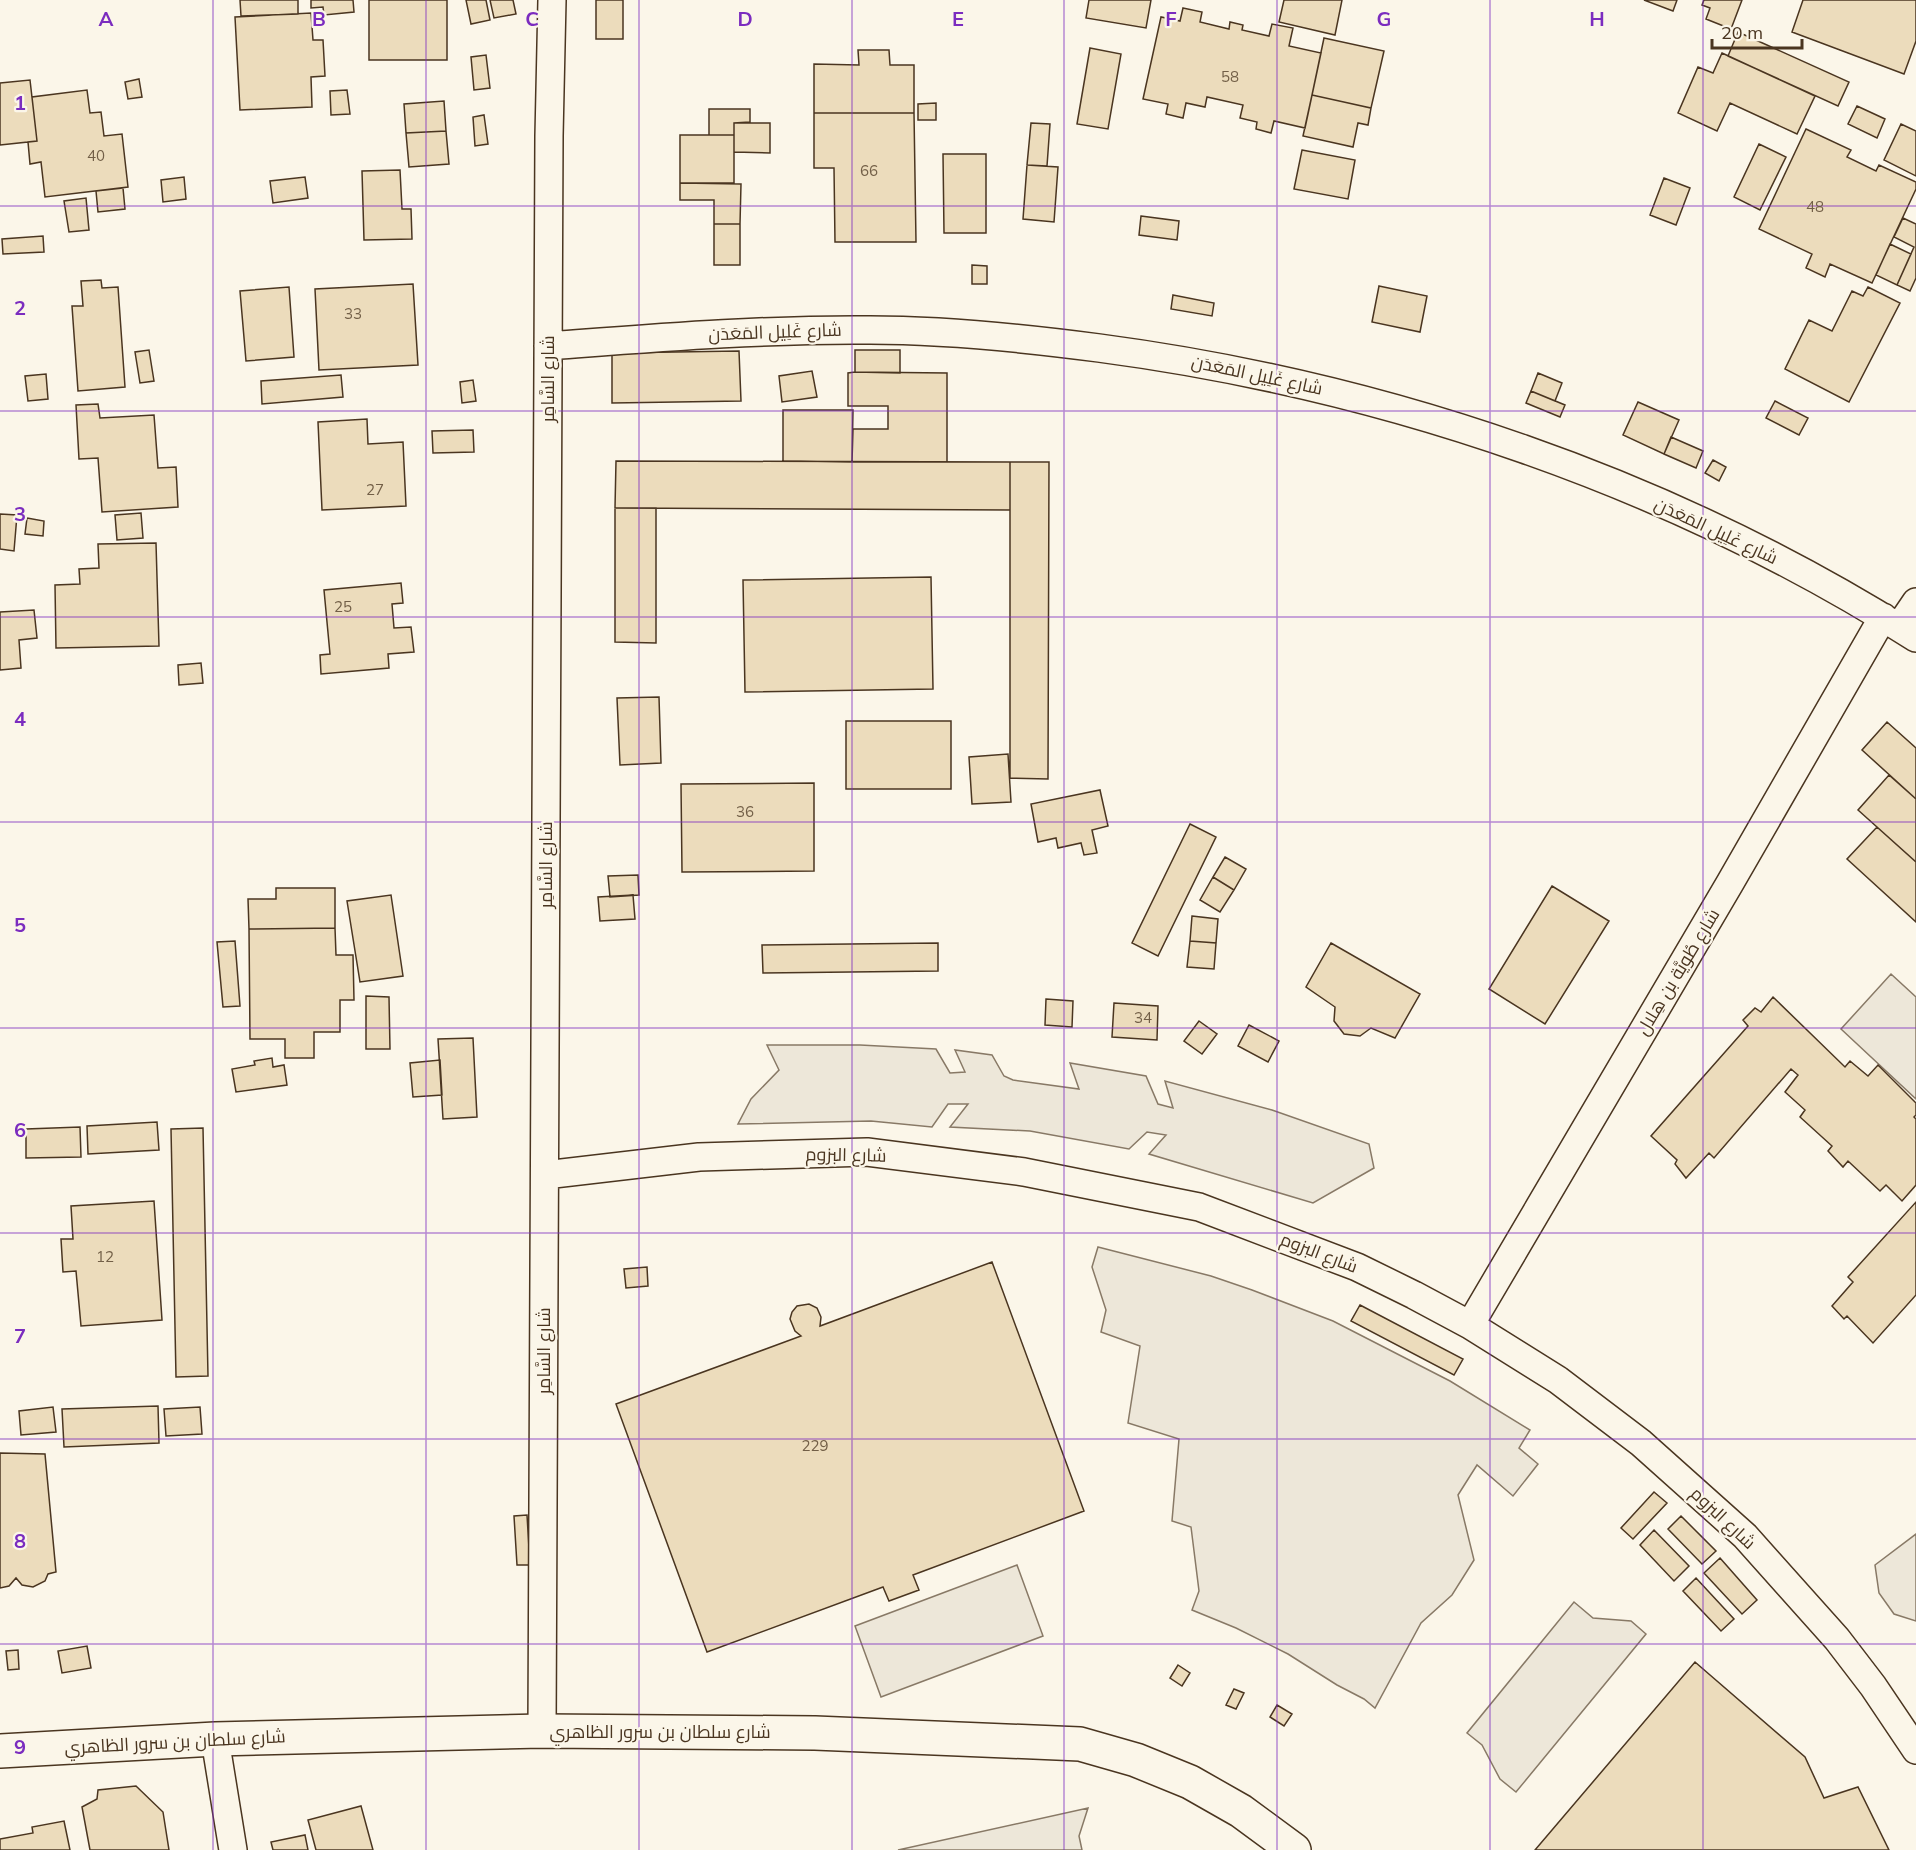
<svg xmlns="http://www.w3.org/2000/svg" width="1916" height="1850" font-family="Mulish,Cairo,sans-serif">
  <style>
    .parking { fill: #ede7d9; stroke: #887966; stroke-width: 1.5 }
    .building { fill: #ecdcbc; stroke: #4a3520; stroke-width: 1.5 }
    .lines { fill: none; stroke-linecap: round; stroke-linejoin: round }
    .minor-casing { stroke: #4a3520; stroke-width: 30 }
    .tertiary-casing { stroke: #4a3520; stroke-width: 36 }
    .minor { stroke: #fbf6e9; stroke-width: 27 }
    .tertiary { stroke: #fbf6e9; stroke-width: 33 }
    .grid { fill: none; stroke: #7b2cbf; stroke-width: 1.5; stroke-opacity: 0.55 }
    .labels { text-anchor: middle; stroke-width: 4.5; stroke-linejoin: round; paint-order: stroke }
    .number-label { font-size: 15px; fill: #725f47 }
    .street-label { font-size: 18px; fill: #4a3520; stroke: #fbf6e9 }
    .grid-label { font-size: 20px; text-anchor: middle; font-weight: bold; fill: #7b2cbf; stroke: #fbf6e9; stroke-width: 4.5; stroke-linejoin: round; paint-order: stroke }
  </style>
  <rect width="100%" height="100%" fill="#fbf6e9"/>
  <path class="parking" d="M1891 974 1916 997V1099L1841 1029Z
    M767 1045H860L936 1049 950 1073 965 1072 955 1050 992 1055 1004 1076 1013 1080 1079 1089 1070 1063 1146 1076 1158 1104 1173 1108 1165 1081 1272 1110 1369 1144 1374 1168 1313 1203 1149 1154 1166 1135 1147 1132 1129 1149 1030 1131 950 1127 968 1104H948L932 1127 871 1121 738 1124 751 1099 779 1070Z
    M1098 1247 1211 1276 1252 1290 1333 1321 1450 1381 1530 1430 1519 1448 1538 1464 1513 1496 1477 1465 1458 1495 1474 1560 1452 1595 1421 1623 1375 1708 1364 1699 1337 1685 1288 1654 1236 1628 1192 1610 1199 1591 1191 1527 1172 1521 1179 1439 1128 1423 1140 1346 1101 1332 1106 1310 1092 1267Z
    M1916 1534V1621L1894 1614 1879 1593 1875 1565Z
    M1017 1565 1043 1636 881 1697 855 1626Z
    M1574 1602 1593 1618 1631 1621 1646 1634 1516 1792 1500 1779 1482 1745 1467 1733Z
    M1088 1808 1079 1836 1082 1850H898Z"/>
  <path class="building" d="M240 0H298V14L241 16Z
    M311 0H353L354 12 324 15 323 7 311 8Z
    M369 0H447V60H369Z
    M466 0H486L490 20 471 24Z
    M490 0H513L516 14 494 18Z
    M596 0H623V39H596Z
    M1089 0H1151L1146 28 1086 18Z
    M1284 0H1342L1335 35 1279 22Z
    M1644 0H1677L1673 11Z
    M1704 0H1742L1731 29 1706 19 1710 8 1702 5Z
    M1803 0H1916V41L1904 74 1792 32Z
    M1183 8 1202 12 1200 22 1229 29 1230 22 1243 25 1242 30 1269 36 1272 24 1293 28 1289 46 1321 53 1305 128 1274 121 1271 133 1256 129 1257 122 1240 118 1243 105 1207 97 1205 107 1186 103 1183 118 1166 114 1168 104 1143 99 1161 17 1180 21Z
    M311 13 313 40H323L325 76 311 77 312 107 240 110 235 17Z
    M1738 32 1849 82 1838 106 1728 56Z
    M1324 38 1384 51 1371 108 1312 95Z
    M1090 48 1121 54 1108 129 1077 124Z
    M858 50H889L890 65H914V113H814V64L859 65Z
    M1722 53 1815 96 1797 134 1730 103 1717 131 1678 113 1698 67 1713 73Z
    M486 55 490 88 474 90 471 57Z
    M139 79 142 97 128 99 125 82Z
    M30 80 37 141 0 145V83Z
    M87 90 90 113 101 112 104 136 122 134 128 187 45 197 41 162 30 164 28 142 37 141 32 97Z
    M347 90 350 114 331 115 330 91Z
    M1312 95 1371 108 1368 125 1358 123 1353 147 1303 136Z
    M444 101 446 131 406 133 404 104Z
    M936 103V120H918V104Z
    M1857 106 1885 119 1877 138 1848 124Z
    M709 109H750V122L734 123V135H709Z
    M814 113H914L916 242H835L834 168H814Z
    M484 115 488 144 475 146 473 117Z
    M734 123H770V153L734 152Z
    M1031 123 1050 124 1047 166 1027 165Z
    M1901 124 1916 131V176L1884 160Z
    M1806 129 1851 150 1847 157 1876 171 1879 165 1916 182V189L1872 283 1830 264 1825 277 1806 268 1812 254 1759 229Z
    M446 131 449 164 409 167 406 133Z
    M680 135H734V183H680Z
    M1759 144 1786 157 1760 210 1734 197Z
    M1302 150 1355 160 1348 199 1294 189Z
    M943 154H986V233H944Z
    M1027 165 1058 167 1054 222 1023 219Z
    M400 170 402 209H411L412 239 364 240 362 171Z
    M184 177 186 199 163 202 161 180Z
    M305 177 308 198 273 203 270 181Z
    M1664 178 1690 188 1676 225 1650 215Z
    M680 183 741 184 740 224H714V200H680Z
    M123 188 125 209 98 212 96 191Z
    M86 198 89 230 69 232 64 201Z
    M1141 216 1179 221 1177 240 1139 235Z
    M1903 218 1916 224V278L1910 291 1897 285 1914 247 1894 237Z
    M714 224H740V265H714Z
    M43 236 44 252 3 254 2 239Z
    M1890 244 1911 254 1897 285 1876 275Z
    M972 265 987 266V284H972Z
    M101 280 102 288 118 287 125 387 78 391 72 306H83L81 281Z
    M413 284 418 365 319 370 315 289Z
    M1379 286 1427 296 1420 332 1372 322Z
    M289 287 294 357 246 361 240 291Z
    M1868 287 1900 303 1849 402 1785 369 1809 320 1832 331 1852 291 1863 296Z
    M1173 295 1214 303 1212 316 1171 309Z
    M149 350 154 381 140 383 135 352Z
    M855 350H900V373L855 372Z
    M739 351 741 401 612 403V353Z
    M812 371 817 397 782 402 779 376Z
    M855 372 947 373V462H852L853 429H888V406H848V373Z
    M1538 373 1562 383 1555 401 1531 391Z
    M46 374 48 399 28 401 25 376Z
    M341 375 343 397 262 404 261 381Z
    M473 380 476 401 462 403 460 382Z
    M1531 391 1565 405 1560 417 1526 403Z
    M1775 401 1808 418 1799 435 1766 418Z
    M1638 402 1679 420 1664 454 1623 435Z
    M98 404 100 418 154 415 158 468 176 467 178 507 102 512 98 458 79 459 76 405Z
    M783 410H853L852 462 783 461Z
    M367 419 368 444 403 442 406 506 322 510 318 422Z
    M473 430 474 452 433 453 432 431Z
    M1671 437 1703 451 1696 468 1664 454Z
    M1713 460 1726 467 1719 481 1705 473Z
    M616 461 1010 462V510L615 508Z
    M1010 462H1049L1048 779 1010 778Z
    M615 508H656V643L615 642Z
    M141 513 143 538 117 540 115 515Z
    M0 514 17 515 14 551 0 549Z
    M27 518 44 521 43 536 25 534Z
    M156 543 159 646 56 648 55 585 80 584 79 569 99 568 98 544Z
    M931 577 933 689 745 692 743 580Z
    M401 583 403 603 392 604 394 628 411 627 414 652 388 654 389 668 321 674 320 655 330 654 324 590Z
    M34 610 37 638 19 640 21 668 0 670V612Z
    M201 663 203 683 179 685 178 665Z
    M659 697 661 763 620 765 617 698Z
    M846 721H951V789H846Z
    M1887 722 1916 748V799L1862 750Z
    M1008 754 1011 802 972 804 969 757Z
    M1889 775 1916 799V862L1858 810Z
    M814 783V871L682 872 681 784Z
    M1100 790 1108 826 1092 830 1097 853 1084 855 1081 843 1058 848 1056 838 1038 842 1031 804Z
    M1190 824 1216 837 1158 956 1132 943Z
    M1877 827 1916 862V922L1847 859Z
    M1225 857 1246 869 1234 890 1213 877Z
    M638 875 639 895 610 897 608 876Z
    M1213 877 1234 890 1220 912 1200 900Z
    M1552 886 1609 921 1545 1024 1489 989Z
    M276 888H335V928L249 929 248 899H276Z
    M391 895 403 976 360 982 347 901Z
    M633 895 635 919 600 921 598 897Z
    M1192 916 1218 919 1216 943 1190 941Z
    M335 928 336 955H353L354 1000H340V1032H314V1058H285V1039H250L249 929Z
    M235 941 240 1006 223 1007 217 942Z
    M1190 941 1216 943 1214 969 1187 967Z
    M938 943V971L763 973 762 945Z
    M1331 943 1420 994 1395 1038 1371 1028 1360 1036 1344 1034 1334 1021 1335 1007 1306 987Z
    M366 996 389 997 390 1049H366Z
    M1773 997 1845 1067 1850 1061 1868 1076 1878 1065 1916 1103V1115L1914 1117 1916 1119V1185L1902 1201 1886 1185 1880 1191 1848 1161 1843 1167 1828 1151 1832 1146 1800 1117 1805 1110 1785 1092 1798 1075 1791 1069 1714 1158 1709 1153 1686 1178 1675 1164 1677 1160 1651 1136 1748 1026 1743 1020 1755 1008 1761 1012Z
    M1046 999 1073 1001 1072 1027 1045 1025Z
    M1114 1003 1158 1006 1157 1040 1112 1037Z
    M1199 1021 1217 1034 1202 1054 1184 1041Z
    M1249 1025 1279 1041 1268 1062 1238 1046Z
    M473 1038 477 1117 443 1119 438 1039Z
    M272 1058 273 1067 284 1065 287 1085 236 1092 232 1069 255 1065 254 1061Z
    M440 1060 442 1095 413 1097 410 1063Z
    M157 1122 159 1150 88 1154 87 1126Z
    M80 1127 81 1157 26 1158V1129Z
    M203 1128 208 1376 176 1377 171 1129Z
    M154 1201 162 1320 81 1326 76 1271 63 1272 61 1239H73L71 1206Z
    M1916 1202V1295L1873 1343 1847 1316 1844 1319 1832 1306 1853 1282 1848 1277Z
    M992 1262 1084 1511 913 1575 919 1590 889 1601 883 1587 707 1652 616 1404 801 1336 795 1331 790 1319 792 1312 797 1306 809 1304 817 1308 821 1317 820 1326Z
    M647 1267 648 1286 626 1288 624 1269Z
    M1360 1305 1463 1359 1454 1375 1351 1321Z
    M158 1406 159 1443 64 1447 62 1409Z
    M53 1407 56 1432 21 1435 19 1411Z
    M200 1407 202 1434 166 1436 164 1409Z
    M0 1453 45 1454 56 1572 48 1574 45 1581 33 1587 22 1585 16 1578 9 1586 0 1588Z
    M1654 1492 1667 1503 1633 1539 1621 1528Z
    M527 1515 530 1565H517L514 1516Z
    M1681 1516 1716 1551 1702 1564 1668 1529Z
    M1654 1530 1689 1566 1674 1581 1640 1545Z
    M1720 1558 1757 1600 1742 1614 1704 1573Z
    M1696 1578 1734 1619 1721 1631 1683 1591Z
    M87 1646 91 1668 62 1673 58 1651Z
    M18 1650 19 1669 8 1670 6 1651Z
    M1695 1662 1805 1757 1824 1798 1858 1787 1889 1850H1535Z
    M1178 1665 1190 1673 1182 1686 1170 1678Z
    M1234 1689 1244 1693 1236 1709 1226 1705Z
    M1277 1705 1292 1714 1284 1726 1270 1717Z
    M136 1786 163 1812 169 1850H90L82 1807 97 1799 98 1790Z
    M361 1806 373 1850H316L308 1820Z
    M64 1821 70 1850H0V1839L33 1833 32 1827Z
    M305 1835 308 1850H273L271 1842Z"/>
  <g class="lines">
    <g class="minor-casing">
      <path id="minor" d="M548 346C655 338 762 329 870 330 946 330 1023 338 1099 348 1386 386 1670 482 1916 638
        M1899 627 1916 602
        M545 1175 699 1157 867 1152 1024 1172 1199 1207 1357 1267 1414 1295 1470 1325 1558 1380 1641 1443 1745 1536 1837 1639 1873 1686 1916 1750
        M1470 1325 1730 883 1883 617
        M542 1731 549 136 552 0
        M215 1739 233 1850"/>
    </g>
    <g class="tertiary-casing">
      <path id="tertiary" d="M0 1751 215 1739 542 1731 815 1733 1080 1744 1136 1760 1190 1782 1241 1811 1294 1850"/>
    </g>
    <use href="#minor" class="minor"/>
    <use href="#tertiary" class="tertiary"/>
  </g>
  <path class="grid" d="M213 0V1850M426 0V1850M639 0V1850M852 0V1850M1064 0V1850M1277 0V1850M1490 0V1850M1703 0V1850M0 206H1916M0 411H1916M0 617H1916M0 822H1916M0 1028H1916M0 1233H1916M0 1439H1916M0 1644H1916"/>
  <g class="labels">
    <g class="number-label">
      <text x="1230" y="82">58</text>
      <text x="96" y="161">40</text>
      <text x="869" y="176">66</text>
      <text x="1815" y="212">48</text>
      <text x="353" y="319">33</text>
      <text x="375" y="495">27</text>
      <text x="343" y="612">25</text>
      <text x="745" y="817">36</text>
      <text x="1143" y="1023">34</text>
      <text x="105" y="1262">12</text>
      <text x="815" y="1451">229</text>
    </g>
    <g class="street-label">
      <text transform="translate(775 332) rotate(-2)" y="6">شارع غَلِيل المَعَدَن</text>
      <text transform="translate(1257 375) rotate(12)" y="6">شارع غَلِيل المَعَدَن</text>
      <text transform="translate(548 379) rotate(-90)" y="6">شارع السَّامِر</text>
      <text transform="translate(1716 531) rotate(25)" y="6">شارع غَلِيل المَعَدَن</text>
      <text transform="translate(546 865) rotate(-90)" y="6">شارع السَّامِر</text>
      <text transform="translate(1678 972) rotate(-59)" y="6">شارع طُويَّة بن هِلال</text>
      <text transform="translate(846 1155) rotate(1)" y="6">شارع البزوم</text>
      <text transform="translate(1319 1253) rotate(21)" y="6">شارع البزوم</text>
      <text transform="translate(544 1351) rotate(-90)" y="6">شارع السَّامِر</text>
      <text transform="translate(1723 1518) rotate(43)" y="6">شارع البزوم</text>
      <text x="660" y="1738">شارع سلطان بن سرور الظاهري</text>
      <text transform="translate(175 1742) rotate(-3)" y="6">شارع سلطان بن سرور الظاهري</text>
    </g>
  </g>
  <g class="grid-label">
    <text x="106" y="26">A</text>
    <text x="319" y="26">B</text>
    <text x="532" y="26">C</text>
    <text x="745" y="26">D</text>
    <text x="958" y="26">E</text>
    <text x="1171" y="26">F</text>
    <text x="1384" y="26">G</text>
    <text x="1597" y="26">H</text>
    <text x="20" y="110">1</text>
    <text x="20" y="315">2</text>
    <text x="20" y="521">3</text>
    <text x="20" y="726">4</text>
    <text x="20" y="932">5</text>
    <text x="20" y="1137">6</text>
    <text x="20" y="1343">7</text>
    <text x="20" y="1548">8</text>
    <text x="20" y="1754">9</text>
  </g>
  <path d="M1712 39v9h90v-9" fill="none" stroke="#4a3520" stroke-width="3"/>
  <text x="1721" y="39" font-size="18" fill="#4a3520" stroke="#fbf6e9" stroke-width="4.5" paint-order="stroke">20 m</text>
</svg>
